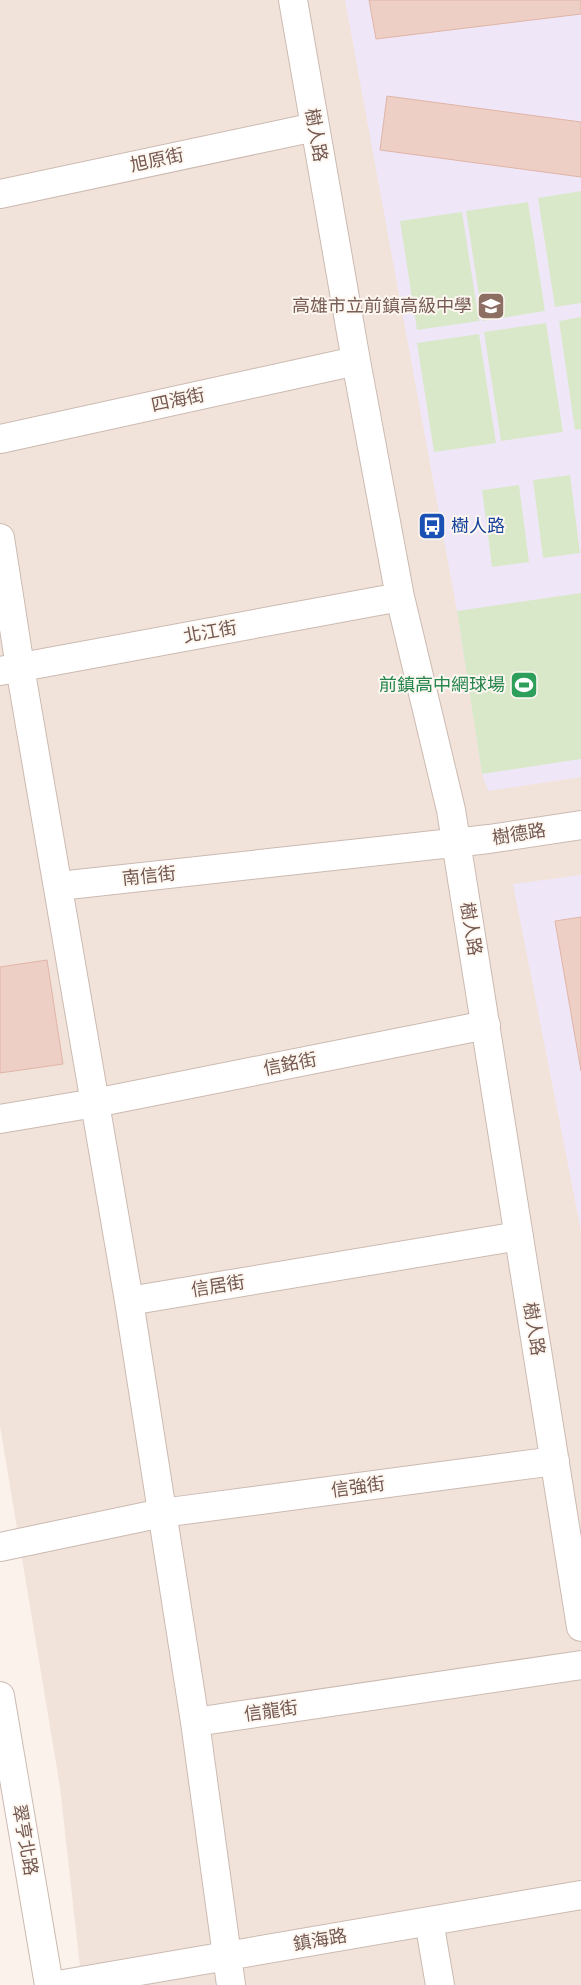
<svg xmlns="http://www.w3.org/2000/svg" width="581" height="1985" font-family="'DejaVu Sans','Noto Sans TC',sans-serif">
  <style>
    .residential { fill: #f2e3da }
    .education { fill: #efe7f7 }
    .green { fill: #dae8ca }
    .building { fill: #eecfc5; stroke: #dfb4a7 }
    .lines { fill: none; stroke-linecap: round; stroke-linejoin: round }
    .minor-casing { stroke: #ccbab1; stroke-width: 30 }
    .minor { stroke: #fff; stroke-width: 28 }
    .labels { text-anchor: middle; stroke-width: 4; stroke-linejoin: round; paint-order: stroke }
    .street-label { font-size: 18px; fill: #745850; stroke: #fdf7f1 }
    .education-label { font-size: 18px; fill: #785e54; stroke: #fdf7f1; text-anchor: end }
    .transit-label { font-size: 18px; fill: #164399; stroke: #fdf7f1; text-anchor: start }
    .leisure-label { font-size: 18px; fill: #27864d; stroke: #fdf7f1; text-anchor: end }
  </style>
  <rect width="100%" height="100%" fill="#fbf2eb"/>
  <path class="residential" d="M0 0H581V1985H82L60 1787 0 1426Z"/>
  <path class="education" d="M345 0H581V777L488 791 482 774 457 611Z
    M581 875V1231L513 884Z"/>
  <path class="green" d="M581 191V303L555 307 538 198Z
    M528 202 545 311 483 321 466 211Z
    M462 212 479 321 417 330 400 221Z
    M581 317V429L575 430 559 321Z
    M546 323 563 432 501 441 484 332Z
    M479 334 496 443 434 452 417 343Z
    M570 475 580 553 543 558 533 480Z
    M519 485 529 562 492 567 482 490Z
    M581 593V759L482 774 457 611Z"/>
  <path class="building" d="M369 0H581V14L376 39Z
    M387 96 581 122V177L380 150Z
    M581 917V1071L555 921Z
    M47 960 63 1064 0 1073V967Z"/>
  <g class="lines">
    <g class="minor-casing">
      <path id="minor" d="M293 0 356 361 400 597 451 810 581 1627
        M0 194 315 127
        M0 439 356 361
        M0 538 20 667 129 1301 195 1722 231 1985
        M0 671 400 597
        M59 886 489 839 581 825
        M0 1119 95 1103 486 1025
        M129 1301 519 1236
        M0 1547 162 1513 555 1461
        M0 1696 49 1985
        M195 1722 581 1665
        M429 1921 440 1985
        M58 1985 581 1895"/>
    </g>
    <use href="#minor" class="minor"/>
  </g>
  <defs>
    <g id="school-square" transform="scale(1.4375)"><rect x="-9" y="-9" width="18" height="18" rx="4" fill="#8d6e63" stroke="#fdf7f1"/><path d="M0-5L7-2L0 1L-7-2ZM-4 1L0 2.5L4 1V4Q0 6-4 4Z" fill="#fff"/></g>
    <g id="bus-square" transform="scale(1.4375)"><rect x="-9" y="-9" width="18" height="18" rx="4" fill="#1a4fb4" stroke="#fdf7f1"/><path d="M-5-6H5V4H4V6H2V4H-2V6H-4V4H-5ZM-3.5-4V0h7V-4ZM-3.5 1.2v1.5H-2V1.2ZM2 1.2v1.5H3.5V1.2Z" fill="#fff"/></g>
    <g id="stadium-square" transform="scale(1.4375)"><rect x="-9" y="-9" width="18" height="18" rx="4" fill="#2e9e5b" stroke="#fdf7f1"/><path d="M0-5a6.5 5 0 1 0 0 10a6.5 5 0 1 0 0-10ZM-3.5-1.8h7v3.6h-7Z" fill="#fff"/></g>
  </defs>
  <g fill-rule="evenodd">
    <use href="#school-square" x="491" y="306"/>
    <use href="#bus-square" x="432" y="526"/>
    <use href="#stadium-square" x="524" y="685"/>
  </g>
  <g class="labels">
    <g class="street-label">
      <text transform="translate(316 135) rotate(80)" y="6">樹人路</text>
      <text transform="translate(157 160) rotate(-12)" y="6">旭原街</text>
      <text transform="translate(178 400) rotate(-12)" y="6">四海街</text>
      <text transform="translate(210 632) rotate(-10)" y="6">北江街</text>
      <text transform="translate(519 834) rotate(-9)" y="6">樹德路</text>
      <text transform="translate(149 876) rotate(-6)" y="6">南信街</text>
      <text transform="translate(471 929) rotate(81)" y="6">樹人路</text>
      <text transform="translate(290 1064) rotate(-11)" y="6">信銘街</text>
      <text transform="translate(218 1286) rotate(-9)" y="6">信居街</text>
      <text transform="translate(534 1329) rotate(81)" y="6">樹人路</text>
      <text transform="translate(358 1487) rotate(-8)" y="6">信強街</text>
      <text transform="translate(271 1711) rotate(-8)" y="6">信龍街</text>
      <text transform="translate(25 1840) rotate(80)" y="6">翠亨北路</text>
      <text transform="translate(320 1940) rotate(-10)" y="6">鎮海路</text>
    </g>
    <g class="education-label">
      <text x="472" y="312">高雄市立前鎮高級中學</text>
    </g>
    <g class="transit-label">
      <text x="451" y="532">樹人路</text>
    </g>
    <g class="leisure-label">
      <text x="505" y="691">前鎮高中網球場</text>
    </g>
  </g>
</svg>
